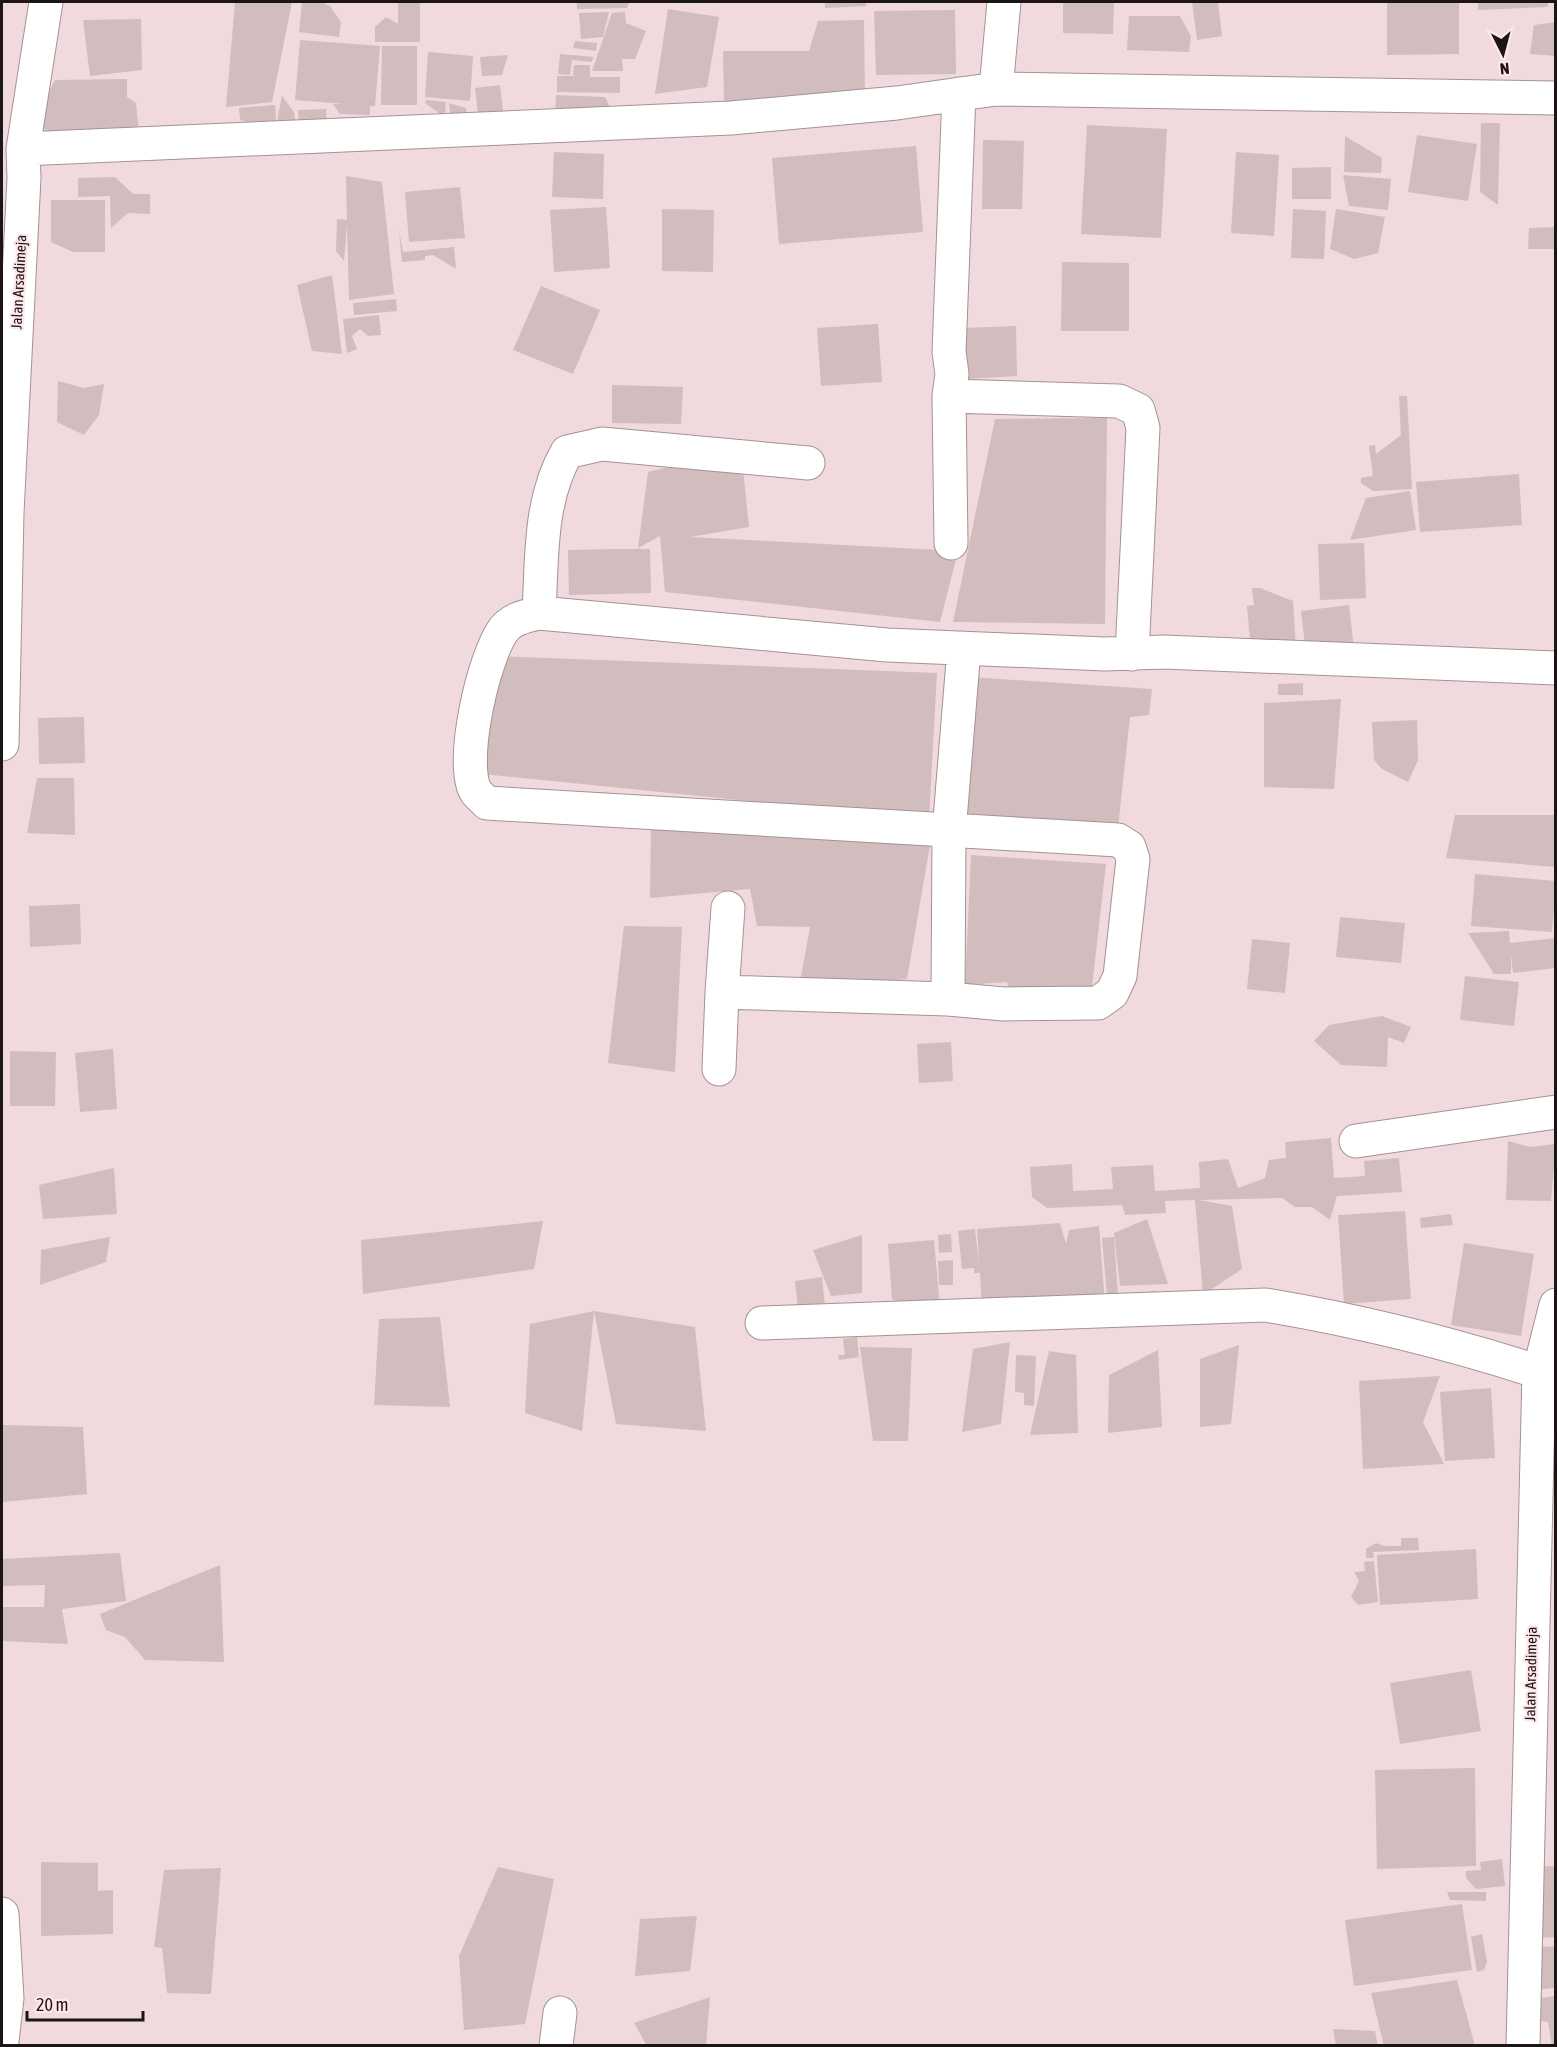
<svg xmlns="http://www.w3.org/2000/svg" width="1557" height="2047" font-family="'Asap Condensed',sans-serif">
  <style>
    .building { fill: #d1bcbe }
    .lines { fill: none; stroke-linecap: round; stroke-linejoin: round }
    .street-casing { stroke: #a69193; stroke-width: 35 }
    .street { stroke: #fff; stroke-width: 33 }
    .labels { text-anchor: middle; stroke-width: 4.5; stroke-linejoin: round; paint-order: stroke }
    .street-label { font-size: 15px; fill: #1c1415; stroke: #fee7ea }
  </style>
  <rect width="100%" height="100%" fill="#f1dadd"/>
  <path class="building" d="M235 2H292L272 102 226 107Z
    M302 2H321L330 6 341 22 339 37 299 32Z
    M398 2 420 3V42H375V27L386 17 398 24Z
    M577 2H629L627 8 577 9Z
    M825 2H866V6L825 8Z
    M1063 2H1114L1113 34 1063 33Z
    M1192 2H1218L1222 36 1197 40Z
    M1387 2H1459V54L1387 55Z
    M1478 2H1548V7L1478 10Z
    M668 9 719 17 707 87 655 94Z
    M955 10 956 74 876 75 874 11Z
    M609 12 603 37 581 39 579 13Z
    M625 12 626 23 646 31 635 59H622L623 71H592L612 13Z
    M1129 16H1180L1191 36 1189 52 1127 50Z
    M141 19 142 70 90 76 83 20Z
    M864 20 865 100 724 102 723 51H809L818 21Z
    M1556 22V56L1530 54 1534 25Z
    M300 40 380 46 375 106H370V115L340 114 333 104H345L295 100Z
    M575 41 597 43 596 51 573 48Z
    M382 46H417V105H381Z
    M428 52 473 56 470 101 425 97Z
    M560 54 594 57 591 62 572 60 570 75 558 74Z
    M508 55 502 75 482 76 480 57Z
    M574 65H590V77H620V93L557 92V76H576L573 75Z
    M127 79V97L136 103 139 136 57 135 34 124 55 80Z
    M500 85 504 119 479 122 475 88Z
    M556 95 605 97 614 116 555 115Z
    M282 96 294 112 296 129 275 131Z
    M426 100 446 102 445 114H440L425 103Z
    M449 103 466 108 467 122 451 123Z
    M275 105 276 121 247 122 240 120 239 108Z
    M326 109 327 121 299 123 298 110Z
    M1481 123H1500L1498 205 1480 192Z
    M1087 125 1167 129 1161 238 1081 234Z
    M1417 135 1477 144 1468 201 1408 192Z
    M1345 136 1382 158 1381 173 1344 172Z
    M983 140 1024 141 1022 209H982Z
    M916 146 923 232 779 244 772 158Z
    M554 152 604 154 603 199 552 197Z
    M1236 152 1279 155 1274 236 1231 233Z
    M1331 167V199H1292V168Z
    M1343 175 1391 179 1388 210 1349 206Z
    M346 176 382 182 394 294 349 300 347 225 344 261 336 251 337 219 347 220Z
    M115 177 133 194H150V214L128 213 111 228 110 196 78 197V178Z
    M460 187 465 238 409 242 405 192Z
    M51 200H105V252H73L51 242Z
    M606 207 610 268 554 272 550 210Z
    M662 209 714 210 713 272 662 271Z
    M1293 209 1326 211 1324 259 1291 258Z
    M1336 209 1385 217 1378 253 1354 259 1330 249Z
    M1556 227V249H1528L1529 228Z
    M399 231 403 252 454 247 456 269 433 255 425 256V260L402 262Z
    M1062 262 1129 263V331H1061Z
    M332 275 342 354 312 351 297 285Z
    M541 286 600 310 573 374 513 350Z
    M396 299 397 311 354 315 353 303Z
    M379 315 381 335 368 336 360 329 352 336 357 349 347 353 343 319Z
    M878 324 882 382 821 386 817 328Z
    M1016 326 1017 376 965 379 963 328Z
    M58 381 84 388 104 384 99 415 84 435 57 422Z
    M612 385 683 387 681 424 612 423Z
    M1399 396H1407L1412 489 1373 491 1361 483V478L1373 476 1369 446 1375 445 1376 454 1401 435Z
    M1107 418 1105 624 953 622 995 419Z
    M682 464 743 469 749 527 690 537 958 551 940 622 665 592 660 536 638 548 648 472Z
    M1519 474 1522 525 1420 532 1416 482Z
    M1410 491 1416 530 1350 540 1366 498Z
    M1364 543 1366 598 1320 600 1318 544Z
    M616 549H650L651 593 569 595 568 550Z
    M1252 588H1260L1293 601 1296 648 1251 652 1247 606 1254 605Z
    M1349 605 1354 649 1305 646 1301 611Z
    M498 656 937 673 929 819 482 774Z
    M970 677 1152 689 1149 715 1130 717 1118 828 958 824Z
    M1303 683V695H1278V684Z
    M1341 699 1334 789 1264 787V703Z
    M84 717 85 763 39 764 38 718Z
    M1417 720 1418 760 1408 782 1382 769 1374 760 1372 722Z
    M37 778H74L75 835 27 833Z
    M1455 815H1556V867L1446 858Z
    M651 821 930 845 907 979 799 988 810 927 757 926 750 889 650 898Z
    M971 855 1106 864 1092 987 1011 1000 1007 982 965 985Z
    M1475 874 1556 881 1552 932 1471 926Z
    M80 904 81 944 30 947 29 906Z
    M1340 917 1405 923 1401 963 1336 957Z
    M624 926 682 927 675 1072 608 1063Z
    M1509 931 1510 943 1556 938V968L1513 973 1511 955V974H1494L1468 933Z
    M1252 939 1290 943 1285 993 1247 989Z
    M1465 976 1519 982 1514 1026 1460 1020Z
    M1382 1016 1411 1027 1404 1043 1388 1037 1387 1067 1341 1065 1314 1041 1329 1025Z
    M951 1042 953 1081 919 1083 917 1044Z
    M113 1049 117 1109 80 1112 75 1053Z
    M10 1051 56 1052 55 1106H10Z
    M1331 1138 1334 1178 1365 1176 1364 1161 1399 1158 1402 1192 1337 1196 1330 1220 1312 1207H1295L1282 1198 1199 1200 1232 1206 1242 1269 1203 1295 1195 1200 1165 1201 1166 1213 1125 1215 1122 1205 1047 1208 1032 1197 1030 1167 1072 1164 1073 1191 1113 1189 1111 1167 1153 1165 1155 1191 1200 1188 1199 1162 1228 1159 1238 1188 1265 1178 1269 1160 1286 1158 1285 1142Z
    M1508 1141 1530 1147 1556 1144 1551 1201 1506 1200Z
    M114 1168 117 1214 43 1219 39 1185Z
    M1405 1211 1411 1299 1344 1304 1338 1215Z
    M1451 1214 1453 1225 1421 1228 1420 1218Z
    M1147 1219 1168 1284 1120 1286 1114 1233Z
    M543 1221 534 1269 363 1294 361 1240Z
    M1060 1223 1066 1244 1069 1230 1099 1226 1105 1303 982 1308 980 1273H974V1268L962 1269 958 1231 975 1229 979 1264 977 1229Z
    M951 1234 952 1252 939 1253 938 1235Z
    M862 1235V1293L831 1296 813 1250Z
    M110 1237 106 1262 40 1285 41 1250Z
    M1114 1237 1118 1295 1155 1291 1156 1304 1108 1308 1102 1238Z
    M934 1240 940 1307 918 1309 892 1299 888 1244Z
    M1464 1243 1534 1254 1521 1336 1451 1325Z
    M953 1260V1285H939L938 1261Z
    M822 1277 826 1316 799 1319 795 1281Z
    M594 1311 582 1431 525 1413 530 1324Z
    M594 1311 695 1327 706 1431 616 1424Z
    M440 1317 450 1407 374 1405 379 1319Z
    M857 1337 859 1357 839 1360 838 1355H845L843 1339Z
    M1010 1342 1001 1424 962 1432 973 1349Z
    M1239 1345 1231 1424 1200 1427V1359Z
    M860 1347 912 1348 908 1441H873Z
    M1158 1350 1162 1427 1108 1433 1109 1375Z
    M1049 1351 1076 1355 1078 1433 1030 1435Z
    M1016 1355 1036 1356 1034 1406 1024 1405V1393L1015 1392Z
    M1440 1376 1423 1422 1444 1464 1363 1469 1359 1381Z
    M1491 1388 1495 1458 1445 1461 1440 1392Z
    M2 1425 83 1427 87 1494 2 1502Z
    M1401 1538H1418L1419 1550 1373 1552 1374 1558H1366V1549L1376 1543 1384 1546H1401Z
    M1476 1549 1478 1599 1380 1605 1377 1555Z
    M120 1553 126 1601 62 1609 68 1644 2 1641V1607H44L45 1585 2 1586V1559Z
    M1374 1561 1378 1602 1358 1605 1351 1597 1359 1581 1354 1572 1365 1571 1364 1562Z
    M220 1565 224 1662 145 1660 125 1637 106 1630 100 1614Z
    M1471 1670 1481 1731 1400 1744 1390 1683Z
    M1475 1768 1476 1866 1377 1869 1375 1770Z
    M1502 1859 1505 1886 1476 1889 1466 1878V1871L1481 1870 1480 1862Z
    M41 1862 98 1863V1891L113 1890V1934L41 1936Z
    M1556 1866V1937L1533 1938 1531 1867Z
    M498 1867 554 1879 525 2024 464 2030 459 1956Z
    M221 1868 211 1994 167 1993 162 1948 154 1947 164 1870Z
    M1447 1892H1486V1901L1450 1900Z
    M1462 1904 1472 1970 1354 1986 1345 1920Z
    M697 1916 690 1971 635 1976 640 1919Z
    M1482 1934 1487 1962 1484 1970 1477 1972 1471 1937Z
    M1556 1946V1988L1533 1990 1529 1948Z
    M1457 1980 1475 2046H1384L1371 1993Z
    M1556 1996V2046H1552L1548 2022 1537 2020 1534 1999Z
    M710 1997 706 2046H647L634 2023Z
    M1333 2029 1375 2031 1378 2046H1336Z"/>
  <g class="lines">
    <g class="street-casing">
      <path id="street" d="M996 89 1004 2
        M23 149 731 118 897 103 996 89 1556 98
        M949 396 1119 401 1138 410 1143 428 1132 654
        M951 543 949 396 952 374 949 352 959 94
        M539 613C542 559 539 500 567 452L602 444 808 463
        M2 744 7 513 24 178 23 149 46 2
        M722 992 728 908
        M948 999 949 832 964 649
        M719 1069 722 992 948 999 1004 1004 1098 1003 1112 993 1120 976 1133 859 1129 847 1118 840 487 803C481 797 475 793 473 785 463 750 483 662 502 632 510 619 526 616 539 613L887 645 1105 654 1164 652 1556 668
        M1356 1141 1556 1112
        M762 1323 1265 1305C1362 1321 1446 1342 1539 1372
        M2 1914 7 1998 2 2041
        M556 2046 560 2013
        M1523 2046 1539 1372 1556 1305"/>
    </g>
    <use href="#street" class="street"/>
  </g>
  <g class="labels">
    <g class="street-label">
      <text transform="translate(19 282) rotate(-87)" y="5">Jalan Arsadimeja</text>
      <text transform="translate(1531 1674) rotate(-89)" y="5">Jalan Arsadimeja</text>
    </g>
  </g>
  <rect width="1557" height="2047" fill="none" stroke="#1c1415" stroke-width="6"/>
  <g transform="translate(1503 54) rotate(174)" stroke="#fee7ea" stroke-width="4.5" paint-order="stroke">
  <path d="M0-4.5L10 22L0 15L-10 22Z" fill="#1c1415"/>
  <text y="-9" font-size="16" font-weight="bold" text-anchor="middle" fill="#1c1415">N</text>
  </g>
  <path d="M27 2011v9h116v-9" fill="none" stroke="#1c1415" stroke-width="3"/>
  <text x="36" y="2011" font-size="18" fill="#1c1415" stroke="#fee7ea" stroke-width="4.5" paint-order="stroke">20 m</text>
</svg>
